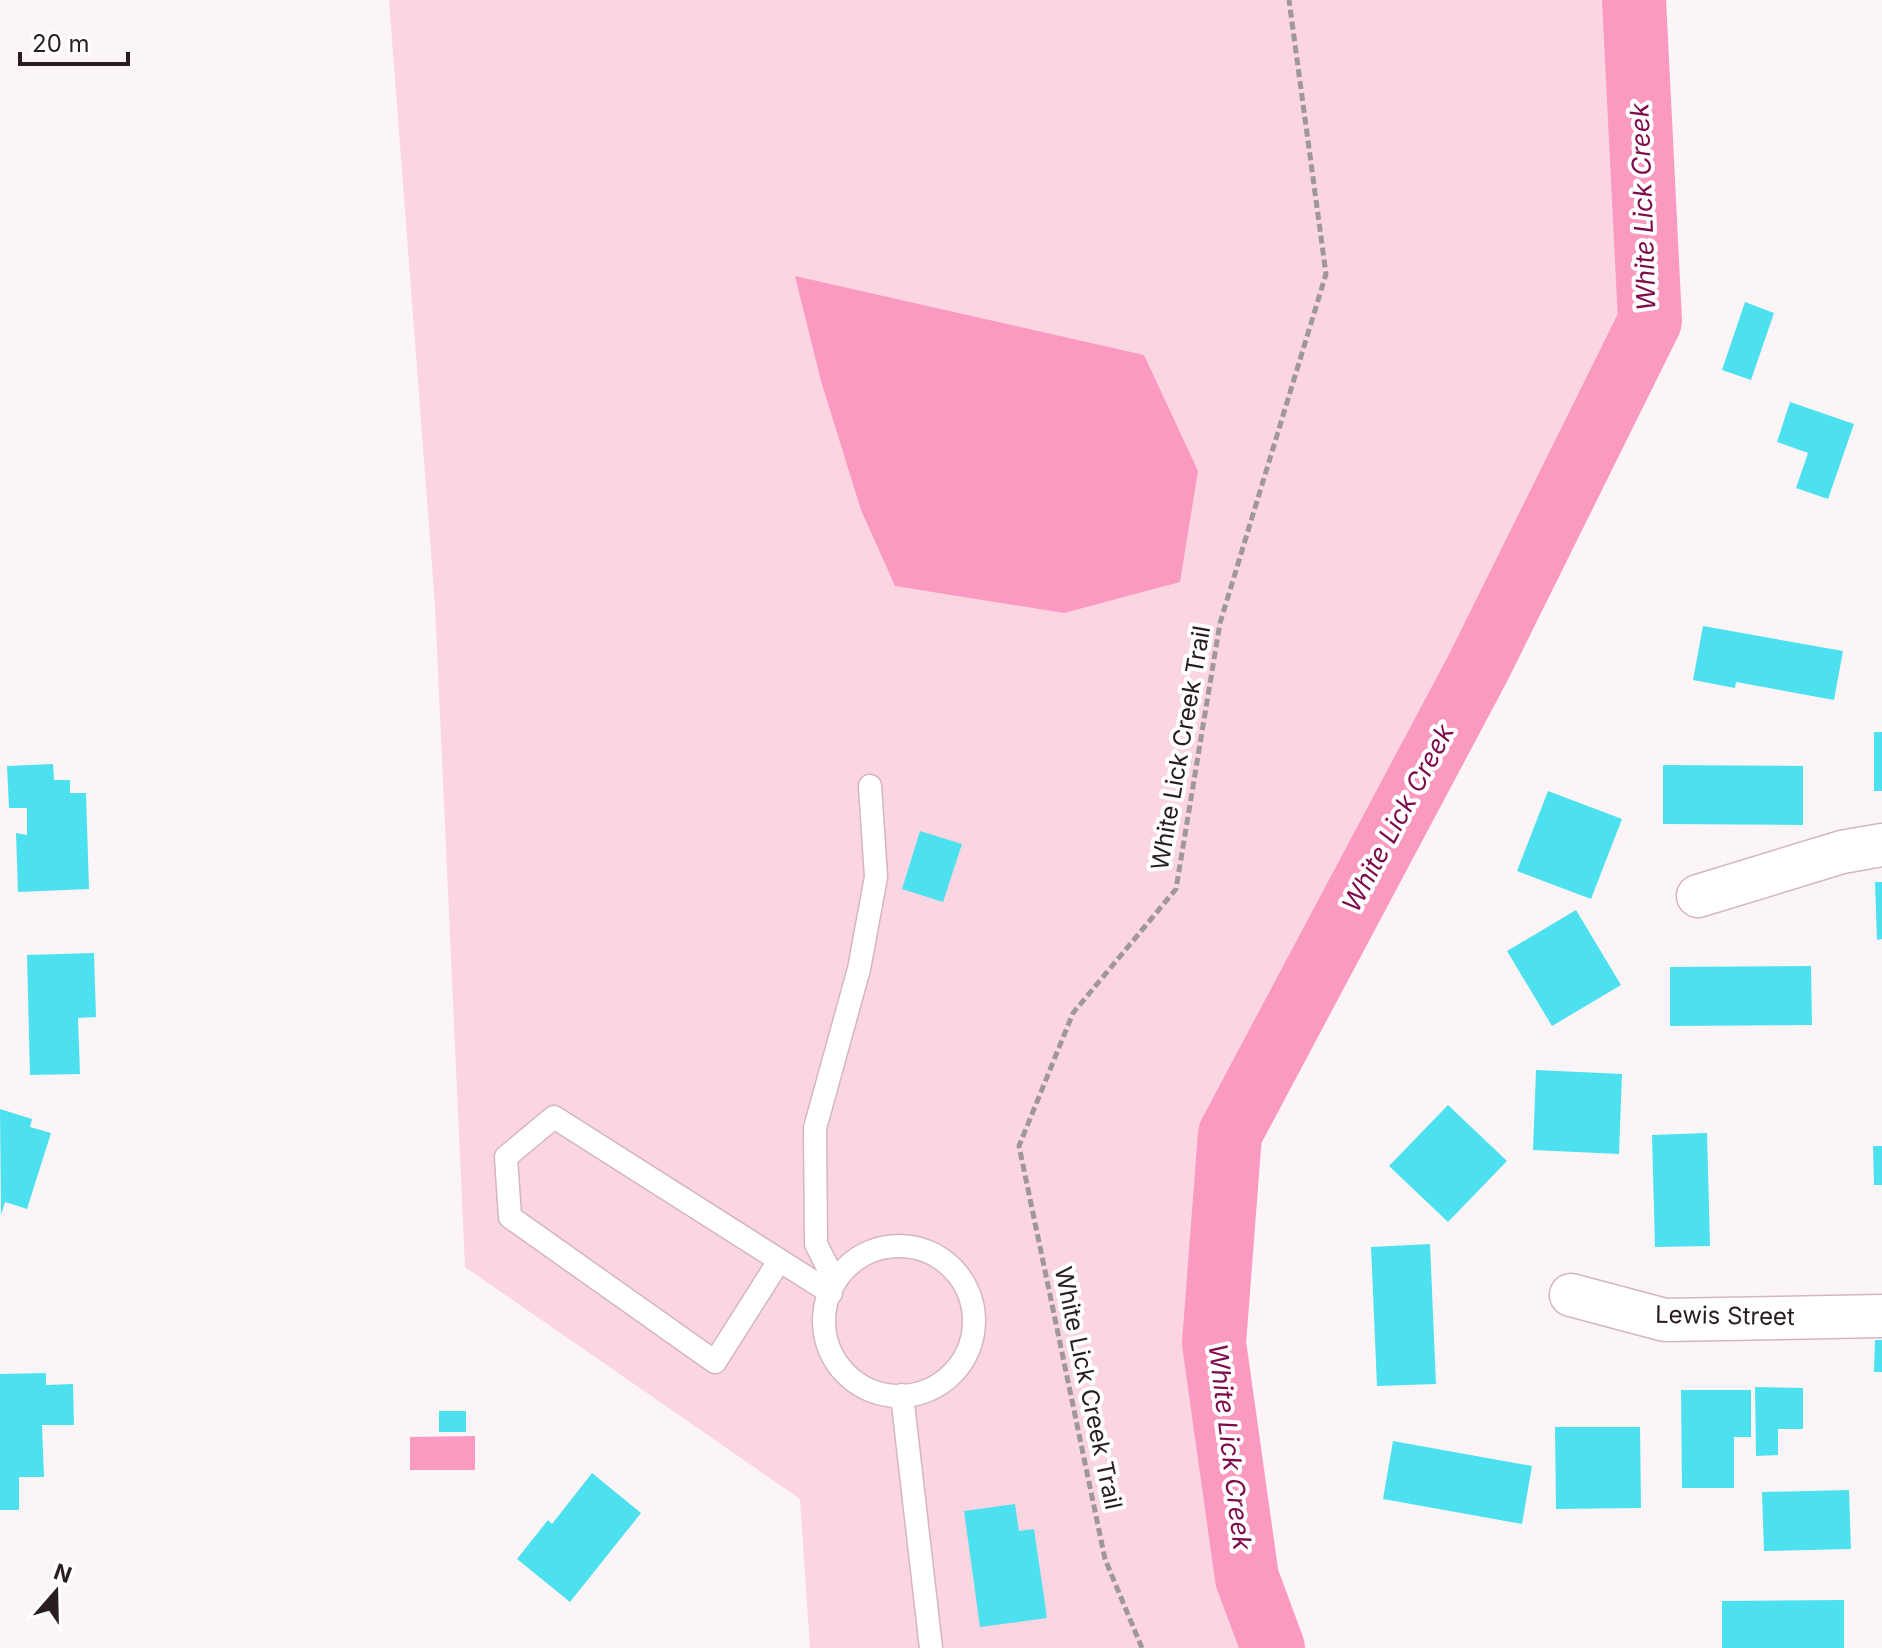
<svg xmlns="http://www.w3.org/2000/svg" width="1882" height="1648" font-family="Inter,sans-serif">
  <style>
    .green { fill: #fbd5e2 }
    .water { fill: #fa9ac0 }
    .lines { fill: none; stroke-linecap: round; stroke-linejoin: round }
    .river { stroke: #fa9ac0; stroke-width: 64 }
    .building { fill: #4de0ee }
    .service-casing { stroke: #d4b6c0; stroke-width: 25 }
    .minor-casing { stroke: #d4b6c0; stroke-width: 45 }
    .path { stroke: #9f979a; stroke-width: 5; stroke-dasharray: 8 4; stroke-linecap: butt }
    .service { stroke: #fff; stroke-width: 22 }
    .minor { stroke: #fff; stroke-width: 42 }
    .labels { text-anchor: middle; stroke-width: 8; stroke-linejoin: round; paint-order: stroke }
    .street-label { font-size: 24px; fill: #281d21; stroke: #fff }
    .water-label { font-size: 26px; font-style: italic; fill: #7e0b4a; stroke: #fff }
  </style>
  <rect width="100%" height="100%" fill="#fbf5f7"/>
  <path class="green" d="M389 0H1634L1650 321 1478 668 1230 1134 1214 1343 1247 1578 1273 1648H810L800 1499 465 1267 435 605Z"/>
  <path class="water" d="M795 276 1144 355 1198 471 1180 582 1064 613 895 586 861 510 821 381Z
    M475 1436V1470H410V1437Z"/>
  <g class="lines">
    <path class="river" d="M1273 1648 1247 1578 1214 1343 1230 1134 1478 668 1650 321 1634 0"/>
  </g>
  <path class="building" d="M1745 302 1774 313 1751 380 1722 370Z
    M1790 402 1854 424 1828 499 1796 488 1808 453 1777 442Z
    M1703 626 1843 651 1834 700 1736 682 1735 688 1693 680Z
    M1874 732H1882V791H1874Z
    M53 764 54 780H70V793H86L89 889 18 892 16 833 27 835V808H9L7 766Z
    M1663 765 1803 766V825L1663 824Z
    M1548 791 1622 819 1591 899 1517 871Z
    M920 831 962 844 943 902 902 889Z
    M1875 882H1882V939L1877 940Z
    M1576 910 1621 985 1552 1026 1507 951Z
    M94 953 96 1017 78 1018 80 1074 30 1075 27 955Z
    M1811 966 1812 1025 1670 1026V967Z
    M1536 1070 1622 1074 1619 1154 1533 1150Z
    M1448 1105 1507 1161 1448 1222 1389 1166Z
    M0 1109 32 1119 30 1127 51 1133 27 1209 5 1202 1 1215Z
    M1707 1133 1710 1246 1655 1247 1652 1135Z
    M1873 1146H1882V1185H1874Z
    M1430 1244 1436 1384 1377 1386 1371 1247Z
    M1875 1340H1882V1372H1874Z
    M46 1373V1385L73 1384 74 1425H42L44 1477H19V1510H0V1374Z
    M1755 1387 1803 1388V1429H1778V1455L1756 1456Z
    M1681 1390H1751V1437H1734V1488H1682Z
    M439 1411H466V1432H439Z
    M1555 1427H1640L1641 1508 1556 1509Z
    M1393 1441 1532 1466 1522 1524 1383 1499Z
    M592 1473 641 1513 570 1602 517 1559 548 1520 552 1524Z
    M1849 1490 1851 1549 1764 1551 1762 1492Z
    M1015 1504 1019 1531 1034 1529 1047 1618 980 1627 964 1511Z
    M1844 1600V1648H1722V1601Z"/>
  <g class="lines">
    <g class="service-casing">
      <path id="service" d="M824 1321a75 75 0 1 1 150 0a75 75 0 1 1-150 0Z
        M779 1261 715 1362 510 1217 506 1157 554 1117 831 1293
        M835 1282 816 1244 815 1128 859 969 876 877 870 786
        M902 1395 931 1648"/>
    </g>
    <g class="minor-casing">
      <path id="minor" d="M1698 896 1842 852 1882 845
        M1571 1295 1665 1320 1882 1316"/>
    </g>
    <path class="path" d="M1142 1648 1105 1559 1019 1146 1073 1013 1176 889 1220 623 1326 274 1289 0"/>
    <use href="#service" class="service"/>
    <use href="#minor" class="minor"/>
  </g>
  <g class="labels">
    <g class="street-label">
      <text transform="translate(1181 748) rotate(-80)" y="8">White Lick Creek Trail</text>
      <text transform="translate(1725 1316) rotate(1)" y="8">Lewis Street</text>
      <text transform="translate(1088 1388) rotate(78)" y="8">White Lick Creek Trail</text>
    </g>
    <g class="water-label">
      <text transform="translate(1643 207) rotate(-92)" y="9">White Lick Creek</text>
      <text transform="translate(1398 818) rotate(-62)" y="9">White Lick Creek</text>
      <text transform="translate(1230 1447) rotate(83)" y="9">White Lick Creek</text>
    </g>
  </g>
  <g transform="translate(56 1592) rotate(20)" stroke="#ffffff" stroke-width="6" paint-order="stroke">
  <path d="M0-6L14 30L0 20L-14 30Z" fill="#281d21"/>
  <text y="-12" font-size="22" font-weight="bold" text-anchor="middle" fill="#281d21">N</text>
  </g>
  <path d="M20 52v12h108v-12" fill="none" stroke="#281d21" stroke-width="4"/>
  <text x="32" y="52" font-size="24" fill="#281d21" stroke="#ffffff" stroke-width="6" paint-order="stroke">20 m</text>
</svg>
